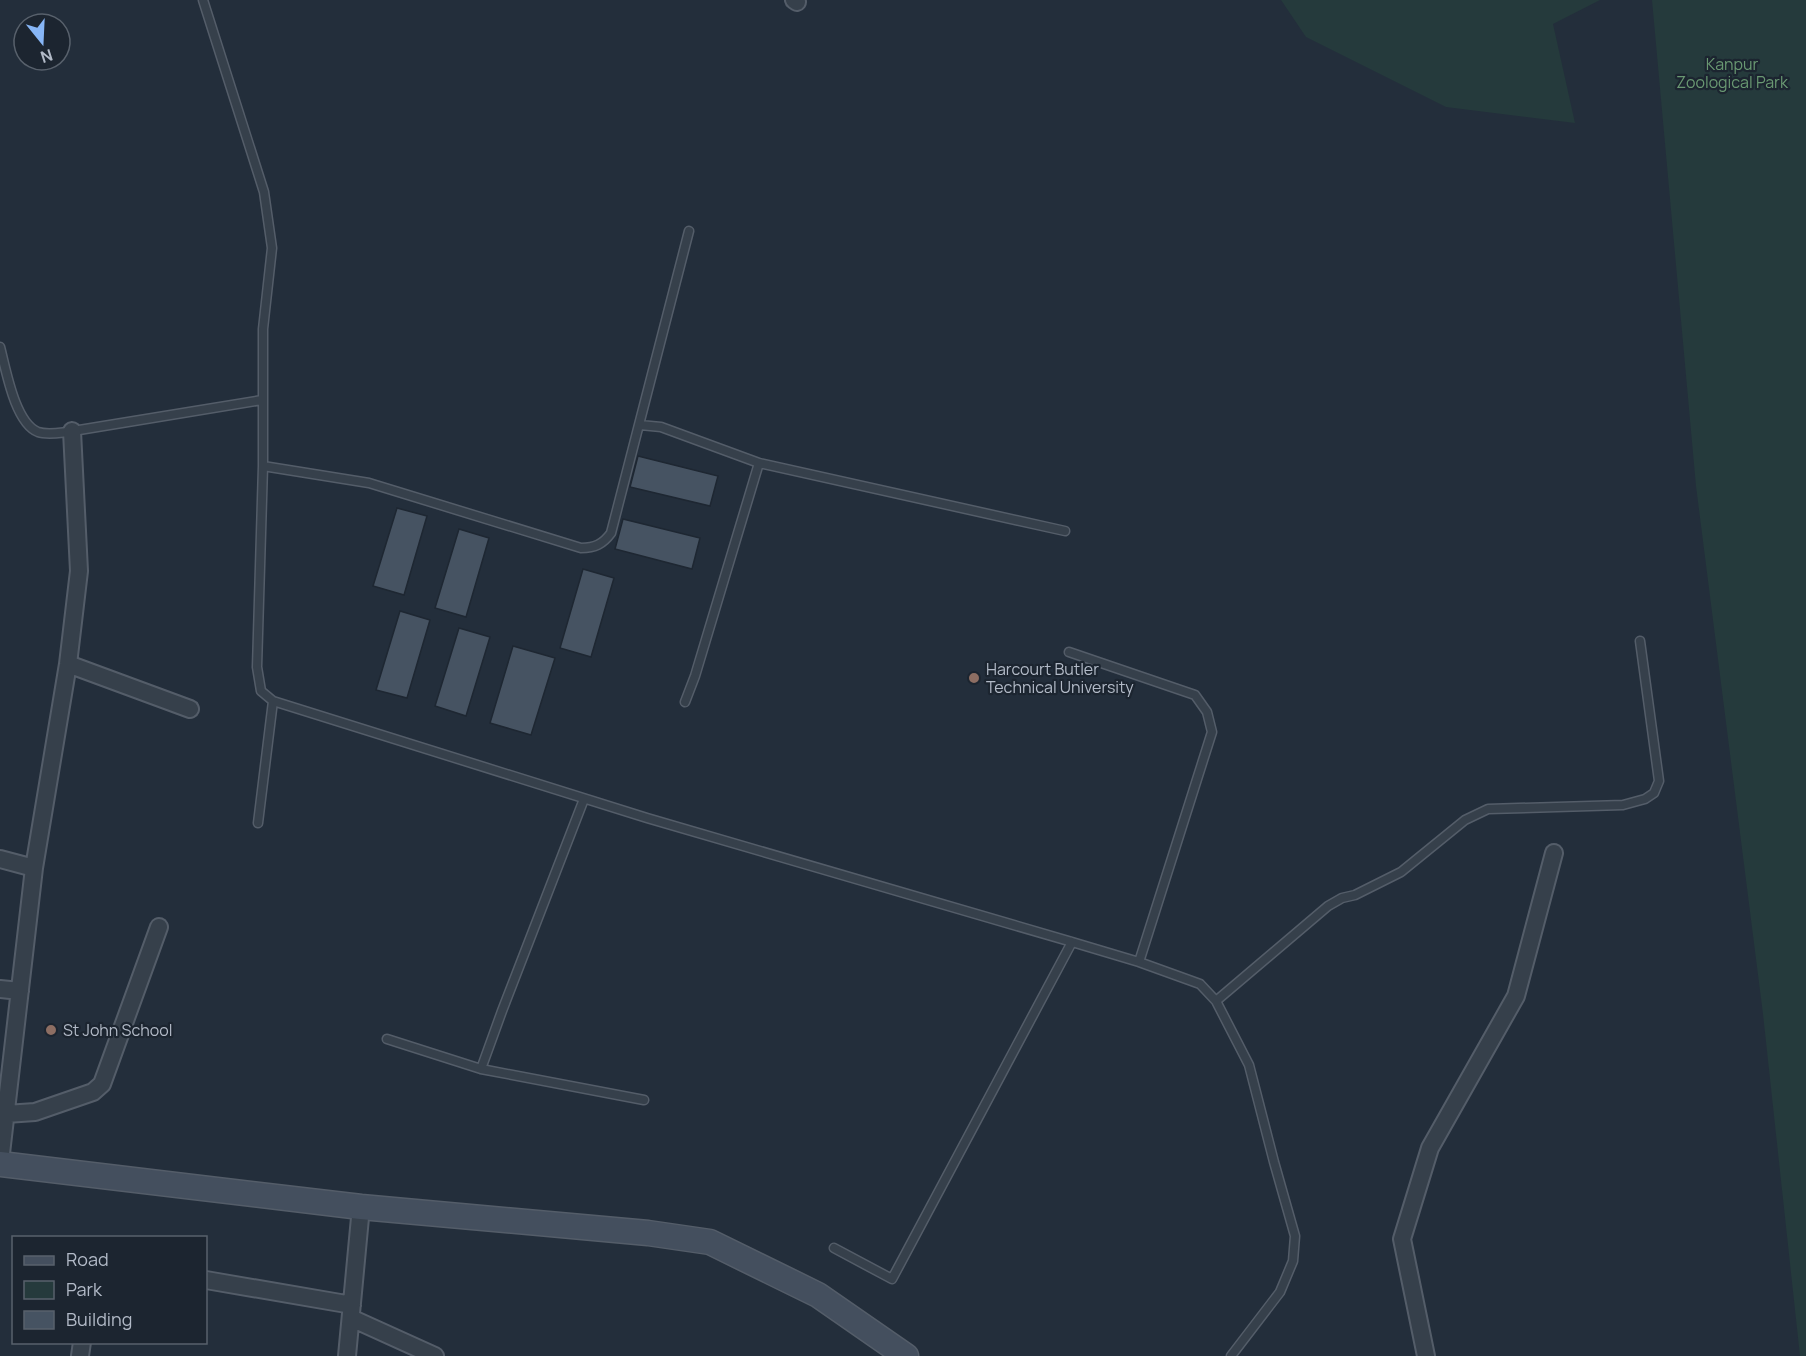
<svg xmlns="http://www.w3.org/2000/svg" width="1806" height="1356" font-family="Manrope,sans-serif">
  <style>
    .green { fill: #253a3c }
    .building { fill: #465362; stroke: #1e2732; stroke-width: 1.5 }
    .lines { fill: none; stroke-linecap: round; stroke-linejoin: round }
    .lane-casing { stroke: #545d69; stroke-width: 11 }
    .street-casing { stroke: #545d69; stroke-width: 20 }
    .secondary-casing { stroke: #545d69; stroke-width: 27 }
    .lane { stroke: #36404b; stroke-width: 8 }
    .street { stroke: #36404b; stroke-width: 16 }
    .secondary { stroke: #444f5e; stroke-width: 24 }
    .education-dot { fill: #8d6e63; stroke: #1c2530; stroke-width: 2 }
    .labels { text-anchor: middle; stroke-width: 4.5; stroke-linejoin: round; paint-order: stroke }
    .park-label { font-size: 16px; fill: #699872; stroke: #1c2530 }
    .poi-label { font-size: 16px; fill: #b2bac7; stroke: #1c2530; text-anchor: start }
  </style>
  <rect width="100%" height="100%" fill="#232e3b"/>
  <path class="green" d="M1281 0H1600L1553 24 1575 123 1446 107 1306 37Z
    M1652 0H1806V1356H1800L1763 1014 1696 486Z"/>
  <path class="building" d="M638 456 718 476 710 506 630 487Z
    M397 508 427 516 404 595 373 586Z
    M623 519 700 538 692 569 615 549Z
    M459 529 489 538 466 617 435 608Z
    M583 569 614 578 591 657 560 648Z
    M400 611 430 620 407 698 376 690Z
    M459 628 490 637 466 716 435 706Z
    M513 646 555 658 531 735 490 723Z"/>
  <g class="lines">
    <g class="lane-casing">
      <path id="lane" d="M203 0 264 192 272 248 263 329V466L257 667 261 691 273 701 647 818 1072 942 1139 962 1200 984 1216 1001 1249 1065 1274 1162 1295 1236 1293 1261 1280 1292 1231 1356
        M0 347C6 370 15 423 38 432 47 435 58 433 67 432L262 400
        M640 425 661 427 759 463 1065 531
        M263 466 369 483 581 548C595 548 603 544 611 533L689 231
        M1069 652 1195 695 1207 712 1212 732 1139 962
        M685 702 695 676 759 463
        M584 799 502 1011 481 1069 644 1100
        M258 823 273 701
        M1216 1001 1328 906 1342 898 1355 895 1401 872 1465 820 1488 809 1623 805 1645 799 1654 793 1659 781 1640 641
        M387 1039 481 1069
        M834 1248 892 1279 1072 942"/>
    </g>
    <g class="street-casing">
      <path id="street" d="M794 0 797 2
        M68 664 190 709
        M0 859 34 868
        M0 989 20 991
        M6 1114 35 1112 93 1092 102 1084 159 927
        M0 1162 34 868 68 664 79 571 72 431
        M206 1280 352 1305
        M351 1318 435 1356
        M80 1356 82 1342
        M347 1356 361 1207
        M1426 1356 1402 1239 1430 1148 1516 996 1554 853"/>
    </g>
    <g class="secondary-casing">
      <path id="secondary" d="M0 1164 361 1207 648 1233 710 1242 818 1295 906 1356"/>
    </g>
    <use href="#lane" class="lane"/>
    <use href="#street" class="street"/>
    <use href="#secondary" class="secondary"/>
  </g>
  <g class="education-dot">
    <circle cx="974" cy="678" r="6"/>
    <circle cx="51" cy="1030" r="6"/>
  </g>
  <g class="labels">
    <g class="park-label">
      <text x="1732" y="70">Kanpur<tspan x="1732" dy="18">Zoological Park</tspan></text>
    </g>
    <g class="poi-label">
      <text x="986" y="675">Harcourt Butler<tspan x="986" dy="18">Technical University</tspan></text>
      <text x="63" y="1036">St John School</text>
    </g>
  </g>
  <rect x="12" y="1236" width="195" height="108" fill="#1c2530" stroke="#58616c" stroke-width="1.5"/>
  <rect x="24" y="1256" width="30" height="9" fill="#444f5e" stroke="#58616c" stroke-width="1.5"/>
  <text x="66" y="1266" font-size="18" fill="#b2bac7">Road</text>
  <rect x="24" y="1281" width="30" height="18" fill="#253a3c" stroke="#58616c" stroke-width="1.5"/>
  <text x="66" y="1296" font-size="18" fill="#b2bac7">Park</text>
  <rect x="24" y="1311" width="30" height="18" fill="#465362" stroke="#58616c" stroke-width="1.5"/>
  <text x="66" y="1326" font-size="18" fill="#b2bac7">Building</text>
  <g transform="translate(42 42) rotate(162)"><circle r="28" fill="#1c2530" stroke="#58616c" stroke-width="1.5"/>
  <path d="M0-4.5L10 22L0 15L-10 22Z" fill="#87b6f6"/>
  <text y="-9" font-size="16" font-weight="bold" text-anchor="middle" fill="#b2bac7">N</text>
  </g>
</svg>
